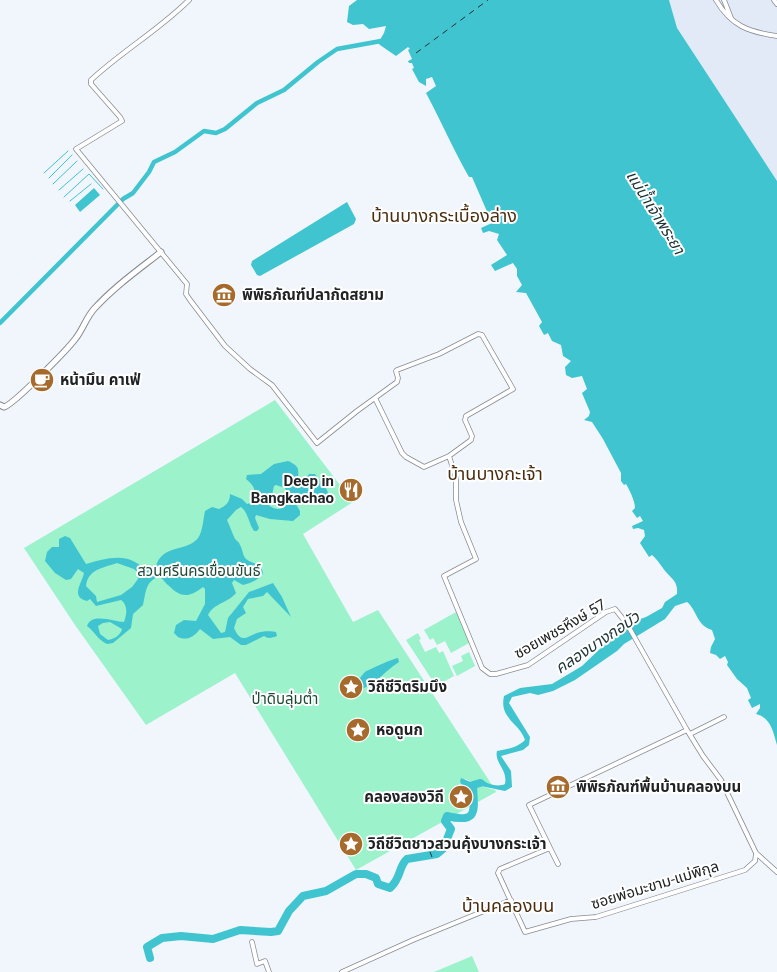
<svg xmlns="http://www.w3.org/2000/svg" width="777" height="972" font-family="Roboto,'Noto Sans Thai',sans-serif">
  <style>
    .built { fill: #e1eaf6 }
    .green { fill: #9cf2cb }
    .water { fill: #3fc4d0; fill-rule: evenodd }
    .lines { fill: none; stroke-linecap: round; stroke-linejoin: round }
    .stream { stroke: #3fc4d0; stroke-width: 1 }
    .canal { stroke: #3fc4d0; stroke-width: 4.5 }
    .river { stroke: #3fc4d0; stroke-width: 8 }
    .ferry { stroke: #1c3235; stroke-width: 1; stroke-dasharray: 6 5; stroke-linecap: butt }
    .street-casing { stroke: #878b91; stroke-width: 5.5 }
    .secondary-casing { stroke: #878b91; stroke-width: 7 }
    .street { stroke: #fff; stroke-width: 4 }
    .secondary { stroke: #fff; stroke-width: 5 }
    .labels { text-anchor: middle; stroke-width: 4; stroke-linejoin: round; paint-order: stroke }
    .poi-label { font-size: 15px; font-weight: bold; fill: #202224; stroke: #fff; text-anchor: start }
    .park-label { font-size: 15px; fill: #1f4938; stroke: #fff }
    .street-label { font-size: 15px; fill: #202224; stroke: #fff }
    .water-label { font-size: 16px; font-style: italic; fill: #1c3235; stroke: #fff }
    .quarter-label { font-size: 18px; fill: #4b2e10; stroke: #fff }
  </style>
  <rect width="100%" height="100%" fill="#f1f6fc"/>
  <path class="built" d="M669 0H777V181L676 28Z"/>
  <path class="green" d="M275 400 353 502 303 534 353 622 378 610 492 785 473 783 466 779 460 782 464 788 481 786 495 790 496 792 356 870 235 673 146 725 75 625 24 548Z
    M456 612 469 643 451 653 445 641 437 645 433 638 430 640 424 630Z
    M418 633 421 639 419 640 425 652 436 647 439 653 443 651 454 676 436 686 406 640Z
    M469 652 475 666 457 676 452 666 463 661 461 656Z
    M472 956 479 972H434Z"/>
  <path class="water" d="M357 0H669L677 28 777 181V745C773 731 771 718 756 714L760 708V704L752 708 748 700 751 698 747 688 737 679 727 665 728 662 725 656 720 659 716 655 710 653 711 647 715 639 712 630C696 625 697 610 687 602L675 606 665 619 624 644 617 651 575 680 553 691 538 695 530 693 512 697 509 703 530 737 529 745 523 750 501 756 511 771 512 787 505 791 481 786 464 788 460 782 461 778 473 783 483 780C488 785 499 787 505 784 508 769 494 763 497 751 507 749 517 748 525 740 519 722 499 719 504 696L520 688 552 684 582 666 605 644 632 622 646 617 662 608 665 602 677 594C678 582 673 580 666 572 661 566 658 560 652 555L649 557 640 543 645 536 644 530 638 528 633 529 632 526 643 521 640 516 637 518 632 511 635 508C635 501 630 491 626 484L624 485 621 481V473L603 439 592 422 584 420 589 416 590 412 582 393 587 389 582 376 572 378 566 375 565 367 571 361 563 356 561 345 552 341 548 333 544 335 539 326 542 322 526 293 516 292 522 285 517 276V269L513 263 495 271 491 265 507 255 497 240 499 234 489 231 483 233 481 228 492 223 472 177H469C453 149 441 121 426 93L436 86 432 77 426 79V86L419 82 412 69 414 68 412 63H409L408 61 412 59 408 50 410 49 408 47 396 56 380 45 378 43 384 33 386 26 369 29 363 24 353 25 347 22 349 6Z
    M94 188 100 195 80 212 75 205Z
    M347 202 356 219 354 224 260 276 257 275 251 265 252 261Z
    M288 461C302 467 297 470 299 483H302L309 474H315L327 490 329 497 321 504 305 499 297 501 296 504 300 511V515L293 521 270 519 256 515 255 518 259 528 257 531H254C249 524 248 512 241 507L236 510 227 520C230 526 232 533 235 539 237 541 239 542 240 545 243 550 242 554 246 559 253 565 261 562 263 573 259 580 251 583 243 585L234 580 232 583 236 593C228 603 214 603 208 615L221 633 225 632 228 618 249 592 273 583 282 597 291 617 267 592 263 596 248 599 243 607 246 613 237 619 234 628C241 644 246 637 257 633 262 631 272 631 276 632L277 636C272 638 268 639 264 636L246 645H241L230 637 213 639 200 629C194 637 187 641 178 637L174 633 176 625 184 620 196 621 205 604V589L203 587C189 598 181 598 168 585 164 582 164 579 159 577 145 581 146 593 143 605L133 614 131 628 113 643 107 644C98 640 95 632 87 626 92 612 114 622 124 622 127 614 128 605 121 600L96 606 90 599 87 601C70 597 82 583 84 573L78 569 71 579 66 580 55 573 45 561 47 552 52 547H59V539L65 536 70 538 86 564C101 560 119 554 133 561 139 564 145 568 151 570L155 569C156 566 157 561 160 558 169 546 189 550 198 538 203 531 203 520 205 511L212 507 219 509C226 506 230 502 230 494L242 499 247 504 254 502C257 491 254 485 246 479L247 475 261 474 274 464ZM276 485 285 488C294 507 277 517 265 501L272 495 274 486ZM117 563 134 569 136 571 138 579 132 587 121 595 97 602 96 596 86 586C88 569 103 568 117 563ZM110 622 122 629C121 635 114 639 108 640L100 634 98 626 103 623Z
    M398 658 399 662C379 675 376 687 351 692 354 686 360 677 365 672 370 669 392 659 398 658Z"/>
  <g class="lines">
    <path class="stream" d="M44 173 68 151
      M49 178 72 155
      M53 184 77 161
      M59 190 83 169
      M64 197 89 174 103 189
      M70 201 91 184"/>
    <path class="canal" d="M0 323 123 199 133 193 149 172 154 162 175 152 204 131 216 133 225 129 257 103 284 90 318 62 337 49 381 41"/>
    <path class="river" d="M150 958 147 947 162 938 181 936 213 939 240 930 271 932 278 931 289 911 303 896 326 891 356 874H366L376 878 378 884 390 888C402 877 398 867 407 859L437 854 443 849 451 829 445 821 447 816C479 824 474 810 473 785L480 783"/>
    <path class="ferry" d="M416 53 488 0
      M430 852 432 857"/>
    <g class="street-casing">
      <path id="street" d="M189 0C159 30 122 51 91 80V84L120 117 122 121 76 149 187 284 186 294 190 300 225 346 250 369 272 385 317 443 357 411 397 382 398 378 396 371 397 370 439 354 478 334 482 335 513 389 466 416 465 420 472 436 471 440 449 456 424 467 406 457 402 453 375 398
        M716 0C731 26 749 32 777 36
        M724 0 731 18
        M774 0 777 4
        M449 456 456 478V500L461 522 476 559 444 576 482 668 490 674H496L528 665 606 612 615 609 627 624 687 730 703 756 721 780 756 853 777 872
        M687 730 529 805 550 848 500 869 498 873 525 932 571 919 596 917 745 870 755 861 756 854
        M690 734 724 717
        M550 848 558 864
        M252 942 257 964 265 961 269 972
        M342 972 413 940 511 900"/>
    </g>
    <g class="secondary-casing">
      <path id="secondary" d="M0 405 4 407C13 405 68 349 76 338 83 329 86 318 94 309 114 287 138 270 161 252"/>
    </g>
    <use href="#street" class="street"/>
    <use href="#secondary" class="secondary"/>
  </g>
  <defs>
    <g id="museum-disc" transform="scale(1.25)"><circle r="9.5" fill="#a66b2c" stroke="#fff"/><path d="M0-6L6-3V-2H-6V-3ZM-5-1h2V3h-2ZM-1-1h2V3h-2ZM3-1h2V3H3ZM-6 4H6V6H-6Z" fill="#fff"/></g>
    <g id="cafe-disc" transform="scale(1.25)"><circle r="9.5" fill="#a66b2c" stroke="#fff"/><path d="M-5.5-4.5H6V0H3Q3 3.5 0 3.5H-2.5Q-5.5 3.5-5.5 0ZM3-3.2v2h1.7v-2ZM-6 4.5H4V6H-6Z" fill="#fff"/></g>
    <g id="restaurant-disc" transform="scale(1.25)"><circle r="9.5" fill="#a66b2c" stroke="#fff"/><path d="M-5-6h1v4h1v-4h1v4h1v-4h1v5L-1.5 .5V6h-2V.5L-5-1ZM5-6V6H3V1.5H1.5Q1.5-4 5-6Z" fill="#fff"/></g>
    <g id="sight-disc" transform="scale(1.25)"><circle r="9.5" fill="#a66b2c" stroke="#fff"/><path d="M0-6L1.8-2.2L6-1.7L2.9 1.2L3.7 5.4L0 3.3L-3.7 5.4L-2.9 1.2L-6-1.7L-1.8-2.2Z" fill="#fff"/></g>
  </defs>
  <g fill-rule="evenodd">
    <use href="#museum-disc" x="224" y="295"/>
    <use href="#cafe-disc" x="42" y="380"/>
    <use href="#restaurant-disc" x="351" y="490"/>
    <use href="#sight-disc" x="351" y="687"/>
    <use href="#sight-disc" x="358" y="730"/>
    <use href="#museum-disc" x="558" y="787"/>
    <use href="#sight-disc" x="461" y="797"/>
    <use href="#sight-disc" x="351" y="844"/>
  </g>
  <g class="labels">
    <g class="poi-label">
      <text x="242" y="300">พิพิธภัณฑ์ปลากัดสยาม</text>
      <text x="60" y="385">หน้ามึน คาเฟ่</text>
      <text x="334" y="486" text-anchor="end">Deep in<tspan x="334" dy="17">Bangkachao</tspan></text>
      <text x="368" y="692">วิถีชีวิตริมบึง</text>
      <text x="376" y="735">หอดูนก</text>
      <text x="576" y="792">พิพิธภัณฑ์พื้นบ้านคลองบน</text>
      <text x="444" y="802" text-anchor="end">คลองสองวิถี</text>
      <text x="368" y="849">วิถีชีวิตชาวสวนคุ้งบางกระเจ้า</text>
    </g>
    <g class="park-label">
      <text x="199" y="576">สวนศรีนครเขื่อนขันธ์</text>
      <text x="285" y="704">ป่าดิบลุ่มต่ำ</text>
    </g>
    <g class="street-label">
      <text transform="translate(560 629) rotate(-30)" y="5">ซอยเพชรหึงษ์ 57</text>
      <text transform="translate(655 885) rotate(-17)" y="5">ซอยพ่อมะขาม-แม่พิกุล</text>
    </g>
    <g class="water-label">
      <text transform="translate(656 212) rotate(58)" y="6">แม่น้ำเจ้าพระยา</text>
      <text transform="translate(597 642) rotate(-34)" y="6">คลองบางกอบัว</text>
    </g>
    <g class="quarter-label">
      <text x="444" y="222">บ้านบางกระเบื้องล่าง</text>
      <text x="495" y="480">บ้านบางกะเจ้า</text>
      <text x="508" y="912">บ้านคลองบน</text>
    </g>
  </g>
</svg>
